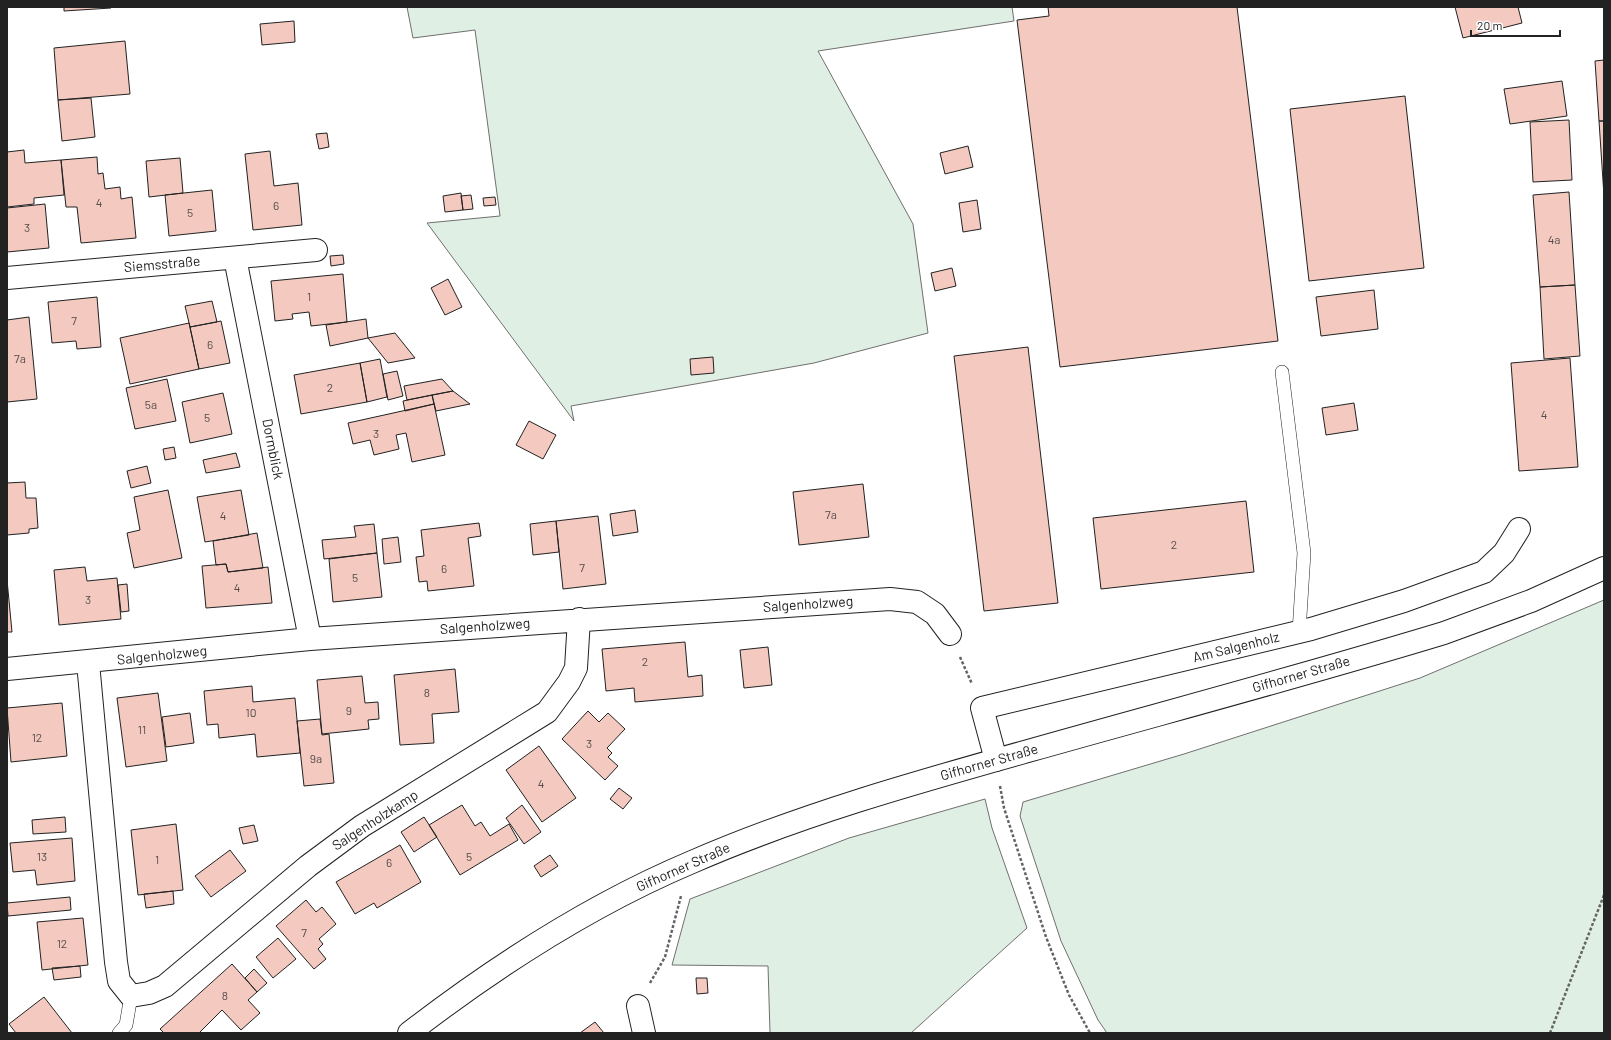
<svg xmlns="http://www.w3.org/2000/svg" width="1611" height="1040" font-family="Barlow,sans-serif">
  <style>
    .green { fill: #e0efe3; stroke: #6f6f6f }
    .building { fill: #f3c9c0; stroke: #222 }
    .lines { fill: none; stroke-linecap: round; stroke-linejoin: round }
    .service-casing { stroke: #222; stroke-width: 14 }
    .minor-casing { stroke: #222; stroke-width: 24 }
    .secondary-casing { stroke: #222; stroke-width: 24 }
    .path { stroke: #646464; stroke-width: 2.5; stroke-dasharray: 3 2; stroke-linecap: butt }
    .service { stroke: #fff; stroke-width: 13 }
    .minor { stroke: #fff; stroke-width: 22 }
    .secondary { stroke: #fff; stroke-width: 22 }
    .labels { text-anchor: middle; stroke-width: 3; stroke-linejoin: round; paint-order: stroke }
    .number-label { font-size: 12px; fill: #564c4a }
    .street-label { font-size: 14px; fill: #222; stroke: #fff }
  </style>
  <rect width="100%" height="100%" fill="#fff"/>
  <path class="green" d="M407 7H1012L1014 21 818 51 913 224 928 333 814 363 571 406 574 421 427 223 500 216 475 30 413 38Z
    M1604 600V1033H1107L1098 1020 1061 941 1020 816 1023 802 1184 754 1420 678Z
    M985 799 992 828 1027 928 911 1033H770L768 966 672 965 690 899 849 838Z"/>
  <path class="building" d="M64 7H111V8L64 11Z
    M1048 7H1237L1278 341 1060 367 1017 20 1049 16Z
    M1455 7H1518L1522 23 1463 38Z
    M294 21 295 42 262 45 260 24Z
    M125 41 130 94 58 100 54 48Z
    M1604 60V121H1599L1595 61Z
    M1562 81 1567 116 1510 124 1504 89Z
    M1405 96 1424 268 1309 281 1290 109Z
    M91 98 95 137 62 141 58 100Z
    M1569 120 1572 180 1533 182 1530 122Z
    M1599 121H1604V196Z
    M327 133 329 147 319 149 316 134Z
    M968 146 973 167 945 174 940 153Z
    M24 150 25 163 61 160 64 195 34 198V204L7 207V152Z
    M270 151 274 186 298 183 302 225 253 230 245 154Z
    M97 157 98 174 103 173 105 189 120 187 121 199 132 197 136 238 81 243 77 207H66L61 160Z
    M180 158 183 193 149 197 146 161Z
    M212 190 216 231 169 236 165 195Z
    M1569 192 1575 285 1540 287 1533 195Z
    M461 193 463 210 445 212 443 196Z
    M471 195 473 209 463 210 461 196Z
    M495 197 496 205 484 206 483 198Z
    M977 200 981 229 963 232 959 203Z
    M45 204 49 248 7 252V208Z
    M343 255 344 264 331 266 330 256Z
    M952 268 956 286 935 291 931 273Z
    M343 274 347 322 311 326 309 312 292 314 293 319 275 321 271 281Z
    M448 279 462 307 445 315 431 288Z
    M1575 285 1580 356 1544 359 1540 287Z
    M1374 290 1378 329 1321 336 1316 297Z
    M97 297 101 347 77 349 76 341 52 343 48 302Z
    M212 301 217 322 190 327 185 306Z
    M29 317 37 399 7 402V320Z
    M366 319 368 338 330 346 326 325Z
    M221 321 230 363 199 369 190 327Z
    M189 323 199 369 130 384 120 338Z
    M395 333 415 358 388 363 368 338Z
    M1028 347 1058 603 984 611 954 356Z
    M713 357 714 373 691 375 690 359Z
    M1570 358 1578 467 1519 471 1511 363Z
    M380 359 387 397 367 402 360 363Z
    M360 363 367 402 301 414 294 375Z
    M397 371 403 396 388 400 383 374Z
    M167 379 176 421 135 429 126 388Z
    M442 379 453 391 407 400 404 386Z
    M453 391 470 404 436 411 432 395Z
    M223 393 232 434 190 443 182 402Z
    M432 395 434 404 405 411 403 401Z
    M1354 403 1358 430 1326 435 1322 408Z
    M434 404 445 455 412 462 406 433 396 435 399 449 374 455 370 440 353 444 348 423Z
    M529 421 556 435 543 459 516 445Z
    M174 447 176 458 165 460 163 449Z
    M236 453 240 467 206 473 203 460Z
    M147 466 151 483 131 488 127 471Z
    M25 482 26 498H36L38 528 29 529V533L7 535V483Z
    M863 484 869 537 799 545 793 492Z
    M168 490 182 558 134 568 127 533 140 530 134 497Z
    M241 490 249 535 205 542 197 497Z
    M1246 501 1254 572 1101 589 1093 518Z
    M635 510 638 532 613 536 610 514Z
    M598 516 606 584 563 589 556 521Z
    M556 521 559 552 533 555 530 524Z
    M479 523 481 536 468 538 474 586 428 591 427 581 419 582 416 557 424 556 421 530Z
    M374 524 377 553 324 559 322 540 356 537 354 526Z
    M257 533 263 568 228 572 226 564 216 565 213 541Z
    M398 537 401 562 384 564 382 539Z
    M377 553 382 597 333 602 329 559Z
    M226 564 228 572 268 567 272 603 206 608 202 566Z
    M85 567 87 581 117 578 121 619 59 625 54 570Z
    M7 580 12 632H7Z
    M127 584 129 611 121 612 118 585Z
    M685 642 688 677 702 675 703 696 635 702 634 688 606 691 602 649Z
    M768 647 772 685 744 688 740 650Z
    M455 669 459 712 432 714 434 743 400 745 394 675Z
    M362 676 365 703 378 702 379 719 368 720 369 729 322 734 317 680Z
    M252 686 253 702 295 698 300 753 257 757 255 734 219 738 218 724 207 725 204 691Z
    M158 693 167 761 126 767 117 698Z
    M62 703 67 756 11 762 7 708Z
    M588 711 599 722 608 713 625 729 607 748 612 753 608 757 618 766 605 780 562 739Z
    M190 713 194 743 166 747 162 717Z
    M320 719 322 735 329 734 334 783 304 786 297 721Z
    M539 746 576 798 542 822 506 770Z
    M619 788 632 798 623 809 610 799Z
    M462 805 475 826 481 822 490 836 509 824 518 840 460 875 429 825Z
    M522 805 541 832 524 844 506 818Z
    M65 817 66 832 33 834 32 820Z
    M424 817 437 837 414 852 401 832Z
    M176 824 183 890 138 895 131 830Z
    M254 825 258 841 243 844 239 828Z
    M72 838 75 881 37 885 35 870 13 872 10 843Z
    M400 845 421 882 377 908 374 903 355 914 336 882Z
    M230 850 246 871 211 897 195 876Z
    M550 855 558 866 541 877 534 866Z
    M173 891 174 904 146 908 144 894Z
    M70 897 71 910 8 916 7 903Z
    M306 900 316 912 322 907 336 924 319 939 323 944 318 949 326 959 314 969 276 926Z
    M83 918 88 965 42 970 37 922Z
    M278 938 296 959 273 978 256 957Z
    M232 964 257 992 248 1000 260 1013 241 1030 222 1010 199 1033H164L160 1029Z
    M80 966 81 977 54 980 52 968Z
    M254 969 267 983 257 992 245 978Z
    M696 978H707L708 993 697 994Z
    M44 997 72 1033H16L9 1024Z
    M595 1022 604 1033H580Z"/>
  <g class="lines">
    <g class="service-casing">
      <path id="service" d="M1282 372 1304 553 1299 632
        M119 1033 126 1025 131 996"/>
    </g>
    <g class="minor-casing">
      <path id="minor" d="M235 258 310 639
        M7 278 316 250
        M88 663 116 962 119 981 131 996 149 993 165 986 308 866 362 826 547 712 569 682 576 668 579 619
        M7 669 310 639 890 599 917 602 935 614 950 634
        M996 760 982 708 1311 629 1404 601 1484 572 1504 553 1519 529
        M638 1006 644 1033"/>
    </g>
    <g class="secondary-casing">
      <path id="secondary" d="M409 1033C496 966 590 905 692 862 800 815 914 783 1028 751 1166 712 1306 675 1444 633L1531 601 1604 568"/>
    </g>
    <path class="path" d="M960 657 972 684
      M1000 786 1004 808 1046 937 1069 995 1090 1033
      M650 983 665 957 681 896
      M1550 1033 1604 895"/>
    <use href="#service" class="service"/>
    <use href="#minor" class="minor"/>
    <use href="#secondary" class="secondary"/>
  </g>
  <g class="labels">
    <g class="number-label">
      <text x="99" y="207">4</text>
      <text x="276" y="210">6</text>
      <text x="190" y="217">5</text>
      <text x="27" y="232">3</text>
      <text x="1554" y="244">4a</text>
      <text x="309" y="301">1</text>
      <text x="74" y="325">7</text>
      <text x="210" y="349">6</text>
      <text x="20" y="363">7a</text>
      <text x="330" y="392">2</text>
      <text x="151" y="409">5a</text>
      <text x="1544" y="419">4</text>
      <text x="207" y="422">5</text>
      <text x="376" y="438">3</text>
      <text x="831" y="519">7a</text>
      <text x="223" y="520">4</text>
      <text x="1174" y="549">2</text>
      <text x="582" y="572">7</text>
      <text x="444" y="573">6</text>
      <text x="355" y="582">5</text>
      <text x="237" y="592">4</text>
      <text x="88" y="604">3</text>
      <text x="645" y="666">2</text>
      <text x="427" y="697">8</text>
      <text x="349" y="715">9</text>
      <text x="251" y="717">10</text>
      <text x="142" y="734">11</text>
      <text x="37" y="742">12</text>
      <text x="589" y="748">3</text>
      <text x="316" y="763">9a</text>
      <text x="541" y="788">4</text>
      <text x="42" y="861">13</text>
      <text x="469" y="861">5</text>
      <text x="157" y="864">1</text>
      <text x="389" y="867">6</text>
      <text x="304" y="937">7</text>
      <text x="62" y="948">12</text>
      <text x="225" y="1000">8</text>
    </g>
    <g class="street-label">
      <text transform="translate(162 264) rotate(-5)" y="5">Siemsstraße</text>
      <text transform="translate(273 449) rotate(79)" y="5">Dormblick</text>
      <text transform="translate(808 604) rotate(-4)" y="5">Salgenholzweg</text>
      <text transform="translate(485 626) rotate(-4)" y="5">Salgenholzweg</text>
      <text transform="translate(1236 647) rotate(-14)" y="5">Am Salgenholz</text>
      <text transform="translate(162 655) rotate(-6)" y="5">Salgenholzweg</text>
      <text transform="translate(1301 674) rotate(-16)" y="5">Gifhorner Straße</text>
      <text transform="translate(989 762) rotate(-16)" y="5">Gifhorner Straße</text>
      <text transform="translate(375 820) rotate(-33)" y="5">Salgenholzkamp</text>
      <text transform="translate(683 867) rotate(-24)" y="5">Gifhorner Straße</text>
    </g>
  </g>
  <rect width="1611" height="1040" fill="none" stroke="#222222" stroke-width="16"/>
  <path d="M1471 30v6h89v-6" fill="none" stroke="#222222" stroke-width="2"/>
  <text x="1477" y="30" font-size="12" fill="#222222" stroke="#ffffff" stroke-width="3" paint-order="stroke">20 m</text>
</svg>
